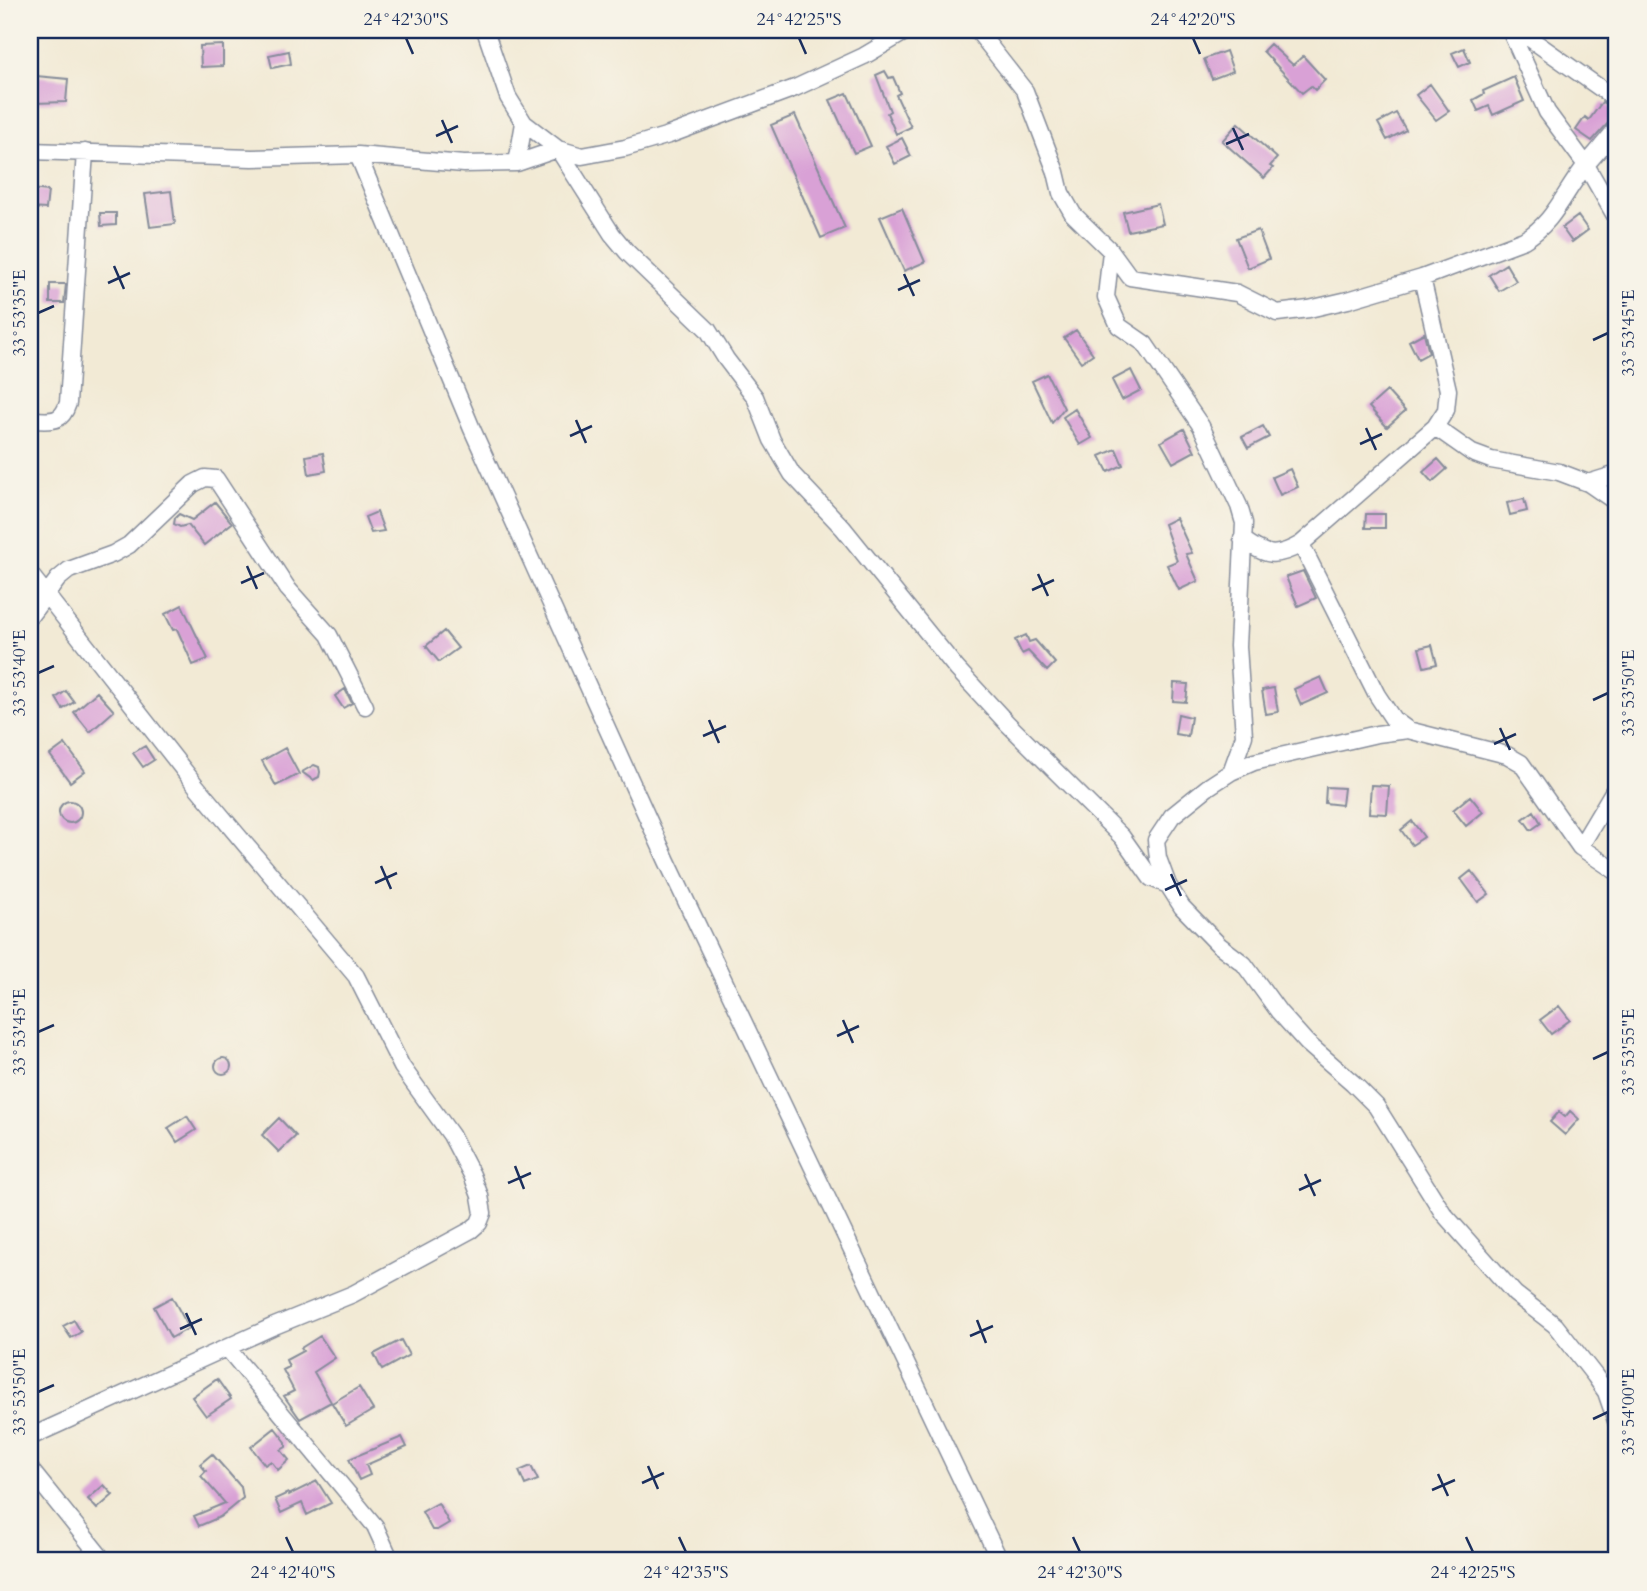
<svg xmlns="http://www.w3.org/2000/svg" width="1647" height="1591" font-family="Cardo,serif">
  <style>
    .building { fill: #d9a1d6 }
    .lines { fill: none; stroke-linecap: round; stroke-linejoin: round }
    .minor-casing { stroke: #868c9a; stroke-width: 19 }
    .minor { stroke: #fff; stroke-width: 16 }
    .ticks { fill: none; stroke: #1b2f5e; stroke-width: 2.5 }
    .neatline { fill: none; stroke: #1b2f5e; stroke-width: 2.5 }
    .ticks-label { font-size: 18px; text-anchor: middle; fill: #1b2f5e }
  </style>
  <rect width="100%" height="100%" fill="#f7f3e8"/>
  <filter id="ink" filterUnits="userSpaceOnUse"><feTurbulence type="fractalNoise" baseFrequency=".0143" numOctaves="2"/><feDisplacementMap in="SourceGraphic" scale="14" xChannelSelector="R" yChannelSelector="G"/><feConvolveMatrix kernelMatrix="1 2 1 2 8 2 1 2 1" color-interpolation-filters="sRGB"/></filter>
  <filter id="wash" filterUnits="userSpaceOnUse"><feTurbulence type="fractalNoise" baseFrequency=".00686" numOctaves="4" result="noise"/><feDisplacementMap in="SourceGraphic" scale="28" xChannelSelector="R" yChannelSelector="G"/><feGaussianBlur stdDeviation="1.57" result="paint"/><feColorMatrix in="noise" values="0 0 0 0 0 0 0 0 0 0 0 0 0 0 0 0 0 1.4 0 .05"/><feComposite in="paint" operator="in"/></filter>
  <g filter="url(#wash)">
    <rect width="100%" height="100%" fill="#f2ead5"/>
    <g id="blocks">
      <path class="building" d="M1270 44 1293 65 1303 56 1325 80 1315 90 1311 86 1302 93 1263 51Z
        M223 45V66L201 67 200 46Z
        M1464 48 1470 62 1459 67 1452 53Z
        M289 51 291 64 272 68 269 55Z
        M1226 51 1233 71 1212 79 1204 59Z
        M885 71 889 78 893 77 900 93 896 95 911 127 896 134 887 113 890 111 876 75Z
        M36 76 68 79 66 102 34 103Z
        M1514 77 1524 101 1493 115 1489 106 1478 111 1473 100 1484 94 1483 91Z
        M1430 84 1449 111 1436 120 1416 95Z
        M847 93 871 146 854 153 830 100Z
        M1602 102 1617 111V116L1609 122 1592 141 1576 130 1585 117 1589 120Z
        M1396 113 1406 130 1387 140 1378 123Z
        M795 115 845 228 821 238 771 125Z
        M1238 123 1277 158 1270 166 1273 168 1264 178 1222 141Z
        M902 138 911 156 895 164 886 146Z
        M30 189 48 191 46 209 30 208Z
        M171 191 175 224 150 227 145 194Z
        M1158 204 1163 224 1128 231 1123 212Z
        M902 208 925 262 904 271 880 217Z
        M100 213H116V225L101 226Z
        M1578 216 1588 230 1572 242 1562 228Z
        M1258 230 1269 259 1248 268 1236 238Z
        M1506 264 1516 281 1499 291 1489 275Z
        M50 284H66L64 303H50Z
        M1076 330 1093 354 1081 362 1064 338Z
        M1424 333 1429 353 1418 359 1409 341Z
        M1131 370 1141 390 1122 400 1112 380Z
        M1047 374 1064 408 1052 423 1032 381Z
        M1387 391 1405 411 1387 427 1369 407Z
        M1075 409 1092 438 1080 445 1063 417Z
        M1263 426 1269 437 1248 448 1242 437Z
        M1184 429 1195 451 1173 463 1161 442Z
        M1116 449 1123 465 1108 472 1100 456Z
        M323 453 326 471 309 474 306 456Z
        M1438 459 1447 469 1432 482 1423 472Z
        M1290 469 1298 487 1280 495 1272 477Z
        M1524 499 1527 511 1510 515 1507 503Z
        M215 502 232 523 204 545 188 525 180 527 174 524 175 518 179 514 192 520Z
        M377 512 384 531 371 533 365 517Z
        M1366 514H1385V528H1365Z
        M1176 518 1192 553 1186 554 1198 581 1179 590 1167 565 1177 561 1164 524Z
        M1303 571 1316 598 1298 606 1286 577Z
        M182 605 208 659 193 665 177 629 173 630 165 614Z
        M444 631 458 648 439 662 426 646Z
        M1026 635 1029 642 1035 640 1055 663 1047 671 1028 651 1022 654 1015 640Z
        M1432 645 1437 664 1424 667 1419 648Z
        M1321 677 1328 693 1301 705 1294 689Z
        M1174 683 1188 684 1186 702 1173 701Z
        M1274 688 1278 712 1266 714 1262 690Z
        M345 689 352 703 343 708 335 696Z
        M66 691 74 702 63 709 56 698Z
        M97 692 114 711 90 732 74 712Z
        M1178 714 1191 717 1188 736 1175 734Z
        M65 744 85 771 70 782 50 755Z
        M145 746 154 760 143 767 133 753Z
        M285 748 299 774 276 786 262 761Z
        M314 765 319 767 320 772 319 777 313 780 302 772Z
        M1371 785 1389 786 1387 814 1369 813Z
        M1326 787 1344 788 1342 805 1325 803Z
        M1470 796 1483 812 1466 826 1453 810Z
        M59 812a11 11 0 1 1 22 0a11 11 0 1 1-22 0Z
        M1534 811 1541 823 1531 830 1523 819Z
        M1412 821 1424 837 1412 845 1401 830Z
        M1471 871 1489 894 1478 902 1461 879Z
        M1559 1006 1570 1020 1551 1034 1540 1020Z
        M215 1066a8 8 0 1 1 16 0a8 8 0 1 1-16 0Z
        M1570 1111 1579 1119 1565 1135 1550 1122 1559 1112 1565 1117Z
        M187 1116 196 1130 177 1142 168 1128Z
        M279 1118 296 1136 279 1152 262 1135Z
        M172 1297 189 1328 171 1338 154 1307Z
        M74 1320 81 1332 71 1338 63 1326Z
        M320 1336 335 1358 314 1372 331 1402 300 1419 284 1396 294 1391 283 1370 289 1367 286 1360 303 1351 301 1348Z
        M401 1340 409 1355 382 1370 374 1354Z
        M217 1379 231 1399 206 1416 192 1397Z
        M359 1387 373 1410 346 1426 332 1403Z
        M275 1428 286 1442V1447L281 1450 289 1460 278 1470 271 1461 265 1465 251 1447Z
        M402 1437 407 1447 366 1465 370 1475 359 1480 349 1459Z
        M212 1454 241 1487 243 1498 220 1517 199 1526 194 1516 225 1503 201 1476 206 1471 200 1464Z
        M531 1466 538 1480 525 1485 519 1471Z
        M317 1481 331 1503 307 1515 302 1503 281 1513 275 1499 288 1493 289 1495Z
        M104 1485 113 1495 97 1509 88 1499Z
        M438 1503 449 1523 437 1530H432L422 1512Z"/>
    </g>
  </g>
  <g filter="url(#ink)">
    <use href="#blocks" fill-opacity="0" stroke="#868c9a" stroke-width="2"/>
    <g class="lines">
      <g class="minor-casing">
        <path id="minor" d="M485 30 508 97 524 123 558 149 612 234 627 252 708 330 726 359 755 397 772 440 792 474 843 528 957 669 1007 723 1122 837 1151 878 1168 885 1182 907 1219 945 1244 964 1279 1012 1307 1043 1353 1083 1376 1106 1443 1213 1515 1294 1555 1325 1595 1376 1606 1392 1617 1424
          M977 30 1025 91 1056 172 1061 193 1073 214 1111 251 1130 277 1237 293 1277 313 1309 309 1348 300 1422 278 1524 240C1555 222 1564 192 1586 165 1596 153 1607 141 1617 128
          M1510 30 1547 112 1586 165 1617 219
          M1518 30 1617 100
          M30 151 252 158 358 155 464 164 517 163 558 149 582 156 625 148 669 135 795 88 864 56 908 30
          M358 155 472 429 667 861 1000 1561
          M517 163 524 123
          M1111 251 1106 297 1119 326 1145 344 1201 426 1239 506 1244 523 1238 646 1244 736 1231 772
          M30 420C50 420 61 425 68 403L85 152
          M1435 427 1472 453 1491 460 1559 472 1588 483 1617 503
          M1588 483 1617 474
          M1242 539C1266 556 1275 559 1301 544L1435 427 1446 410 1448 390 1422 278
          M1301 544 1377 695 1393 719 1408 730
          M30 574 197 787 356 976 402 1067 451 1135 472 1175 480 1196 483 1213 479 1223 471 1230 353 1294 272 1327 30 1437
          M30 616 58 579 69 570 113 554 129 545 193 484 205 478 216 479 288 589 329 635 365 706
          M1580 847 1617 785
          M1168 885 1158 858 1156 840 1172 816 1208 787 1231 772 1254 762 1377 734 1408 730 1507 755 1521 763 1580 847 1617 872
          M227 1348 375 1526 391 1561
          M30 1469 104 1561"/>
      </g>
      <use href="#minor" class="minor"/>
    </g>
  </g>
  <path class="ticks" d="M406 38 413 54M799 38 806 54M1193 38 1200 54M442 120 452 143M1233 128 1243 150M436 136 458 126M1226 144 1249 134M114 266 124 289M904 274 914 296M108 283 130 273M898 290 920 280M38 313 54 306M1593 340 1608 333M576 420 586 443M1366 428 1376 450M570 436 592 426M1360 444 1382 434M247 566 257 589M1038 574 1048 596M241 583 264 573M1032 590 1054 580M38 673 54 666M1593 700 1608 693M709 720 719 743M1500 728 1510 750M703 736 726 726M1494 744 1516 734M381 866 391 889M1171 874 1181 896M375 883 397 873M1165 890 1187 880M843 1020 853 1043M38 1032 54 1025M837 1036 859 1026M1593 1059 1608 1052M515 1166 524 1189M1305 1174 1315 1196M508 1183 531 1173M1299 1190 1321 1180M186 1313 196 1335M977 1320 986 1343M180 1329 202 1319M970 1336 993 1326M38 1392 54 1385M1593 1419 1608 1412M648 1466 658 1489M1438 1474 1448 1496M642 1483 664 1473M1432 1490 1455 1480M286 1537 293 1552M679 1537 686 1552M1073 1537 1080 1552M1466 1537 1473 1552"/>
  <rect width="1647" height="1591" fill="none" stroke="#f7f3e8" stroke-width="77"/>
  <rect x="38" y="38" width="1570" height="1514" class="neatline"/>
  <g class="ticks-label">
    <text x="406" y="25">24°42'30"S</text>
    <text x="799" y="25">24°42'25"S</text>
    <text x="1193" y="25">24°42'20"S</text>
    <text transform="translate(19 313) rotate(-90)" y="6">33°53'35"E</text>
    <text transform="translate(1628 333) rotate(-90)" y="6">33°53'45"E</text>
    <text transform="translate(19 673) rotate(-90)" y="6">33°53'40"E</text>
    <text transform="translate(1628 693) rotate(-90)" y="6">33°53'50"E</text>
    <text transform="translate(19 1032) rotate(-90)" y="6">33°53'45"E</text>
    <text transform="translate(1628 1052) rotate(-90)" y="6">33°53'55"E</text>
    <text transform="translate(19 1392) rotate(-90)" y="6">33°53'50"E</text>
    <text transform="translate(1628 1412) rotate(-90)" y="6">33°54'00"E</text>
    <text x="293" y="1578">24°42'40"S</text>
    <text x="686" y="1578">24°42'35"S</text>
    <text x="1080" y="1578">24°42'30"S</text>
    <text x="1473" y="1578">24°42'25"S</text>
  </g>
</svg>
